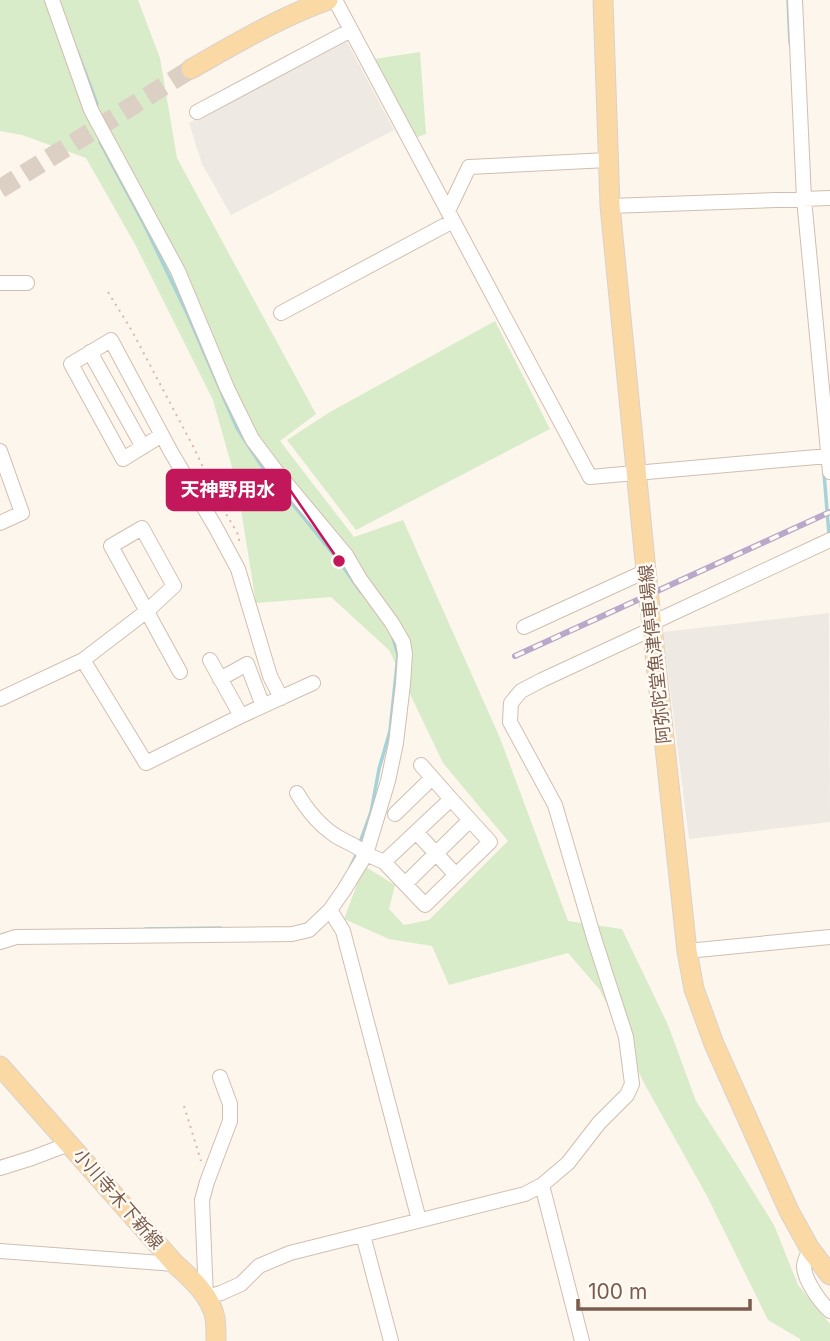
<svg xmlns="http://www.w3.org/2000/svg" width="830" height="1341" font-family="Inter,'Noto Sans JP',sans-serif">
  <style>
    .industrial { fill: #efe9e4 }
    .green { fill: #d8ecc9 }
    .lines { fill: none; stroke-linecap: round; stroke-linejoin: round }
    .stream { stroke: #a5d3da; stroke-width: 3.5 }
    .major-tunnel { stroke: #dcd0c4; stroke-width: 19; stroke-dasharray: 19 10; stroke-linecap: butt }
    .minor-casing { stroke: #d1beb0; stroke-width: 16 }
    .major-casing { stroke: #dad1cd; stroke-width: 21 }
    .path { stroke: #d9b8a5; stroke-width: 2; stroke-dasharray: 2 5; stroke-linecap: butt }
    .minor { stroke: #fff; stroke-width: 14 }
    .major { stroke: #fbd9a5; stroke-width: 19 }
    .rail-casing { stroke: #b9a8c9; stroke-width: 6 }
    .rail { stroke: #fffaf3; stroke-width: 3.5; stroke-dasharray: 10; stroke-linecap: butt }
    .labels { text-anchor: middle; stroke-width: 5; stroke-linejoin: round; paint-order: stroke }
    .street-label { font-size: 18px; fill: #7a5c4d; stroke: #fffaf3 }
    .leader { fill: none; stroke: #c2185b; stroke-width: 2.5 }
    .callout-dot { fill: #c2185b; stroke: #fffaf3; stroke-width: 2.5 }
    .callout { fill: #c2185b; stroke: #c2185b; stroke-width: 2.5 }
    .callout-label { font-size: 19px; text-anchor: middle; font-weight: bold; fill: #fff }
  </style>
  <rect width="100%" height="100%" fill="#fdf6ec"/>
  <path class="industrial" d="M346 40 394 130 231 215 202 164 189 123Z
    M829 613 830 822 689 839 663 632Z"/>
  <path class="green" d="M0 0H138L160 58 177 158 316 414 280 441 354 537 403 520 500 738 568 921 622 929 668 1025 696 1101 738 1167 774 1225 798 1285 830 1324V1341H800V1339L768 1320 707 1196 644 1083 600 990 568 953 449 985 432 946 389 939 344 919 364 866 395 885 389 909 404 925 429 920 508 841 443 763 389 650 331 597 256 603 237 485 213 400 136 246 86 158 22 135 0 131Z
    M420 52 426 134 415 138 374 59Z
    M495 321 550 429 356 530 287 440 330 412Z"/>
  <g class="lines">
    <path class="stream" d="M788 0 790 43
      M77 51 97 104
      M100 142 144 224 187 313 237 428 261 465 339 561 361 592
      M824 473 829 535
      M359 845 371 812 379 769 390 731 398 655 393 638
      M350 868 357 853
      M145 929 221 928"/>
    <path class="major-tunnel" d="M0 189 191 69"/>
    <g class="minor-casing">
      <path id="minor" d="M52 0 91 110 178 271 227 388 252 439 276 471 346 555 360 579 392 623 403 642 405 654 403 684 396 743 388 781 366 854 384 862 425 905 490 842 451 799 384 862
        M335 0 590 477 828 456
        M795 0 804 199 830 472
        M197 112 351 30
        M610 206 830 198
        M448 211 469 167 608 160
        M0 283H27
        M281 313 453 221
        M90 352 143 447
        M162 435 123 459 71 364 111 340 171 452 216 528 238 569 270 676 281 698
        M0 451 22 513 0 523
        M652 623 830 540
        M524 627 646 571
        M83 660 146 763 241 716 210 660
        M220 679 247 664 263 706
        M0 699 83 660 147 611 174 586 142 528 111 546 180 672
        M241 716 313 683
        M421 765 451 799
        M297 793C307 810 319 825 336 836 347 843 355 844 366 854L344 890 330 910
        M395 814 432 778
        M416 832 456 875
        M405 884 470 820
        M0 942 16 937 292 934 309 930 330 910 343 931 419 1220
        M687 951 830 937
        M220 1077 230 1104V1121L207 1182 202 1200 206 1297 221 1293 241 1284 259 1266 290 1253 525 1194 542 1185 568 1163 599 1123 627 1095 632 1084 626 1037 594 938 555 805 510 722 511 703 521 691 542 680 652 629
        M0 1168 32 1158 69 1144
        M542 1185 582 1341
        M363 1235 391 1341
        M810 1249C808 1254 804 1261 804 1266 804 1280 820 1302 830 1311
        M0 1251 175 1264"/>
    </g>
    <g class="major-casing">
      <path id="major" d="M603 0 610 206 646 571 687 951 694 989 714 1044 789 1211 810 1249 830 1275
        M191 69C235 44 280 17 328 0
        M0 1066 175 1264C191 1278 211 1296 215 1318 216 1325 216 1334 216 1341"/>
    </g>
    <path class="path" d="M108 292 132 331 195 450 218 500 239 536V541
      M184 1106 201 1161"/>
    <use href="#minor" class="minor"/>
    <use href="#major" class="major"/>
    <g class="rail-casing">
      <path id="rail" d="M515 656 830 512"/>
    </g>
    <use href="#rail" class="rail"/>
  </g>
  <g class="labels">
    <g class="street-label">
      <text transform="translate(655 654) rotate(-96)" y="6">阿弥陀堂魚津停車場線</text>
      <text transform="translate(118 1199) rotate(49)" y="6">小川寺木下新線</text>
    </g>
  </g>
  <path class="leader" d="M339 561L290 490"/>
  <circle class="callout-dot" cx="339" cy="561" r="7"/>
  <rect class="callout" x="167" y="470" width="123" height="40" rx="7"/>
  <g class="callout-label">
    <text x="228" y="496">天神野用水</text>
  </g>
  <path d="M578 1299v10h172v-10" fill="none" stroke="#7a5c4d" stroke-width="3.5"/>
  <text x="588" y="1299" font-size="21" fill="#7a5c4d" stroke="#fffaf3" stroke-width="5" paint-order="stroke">100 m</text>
</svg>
